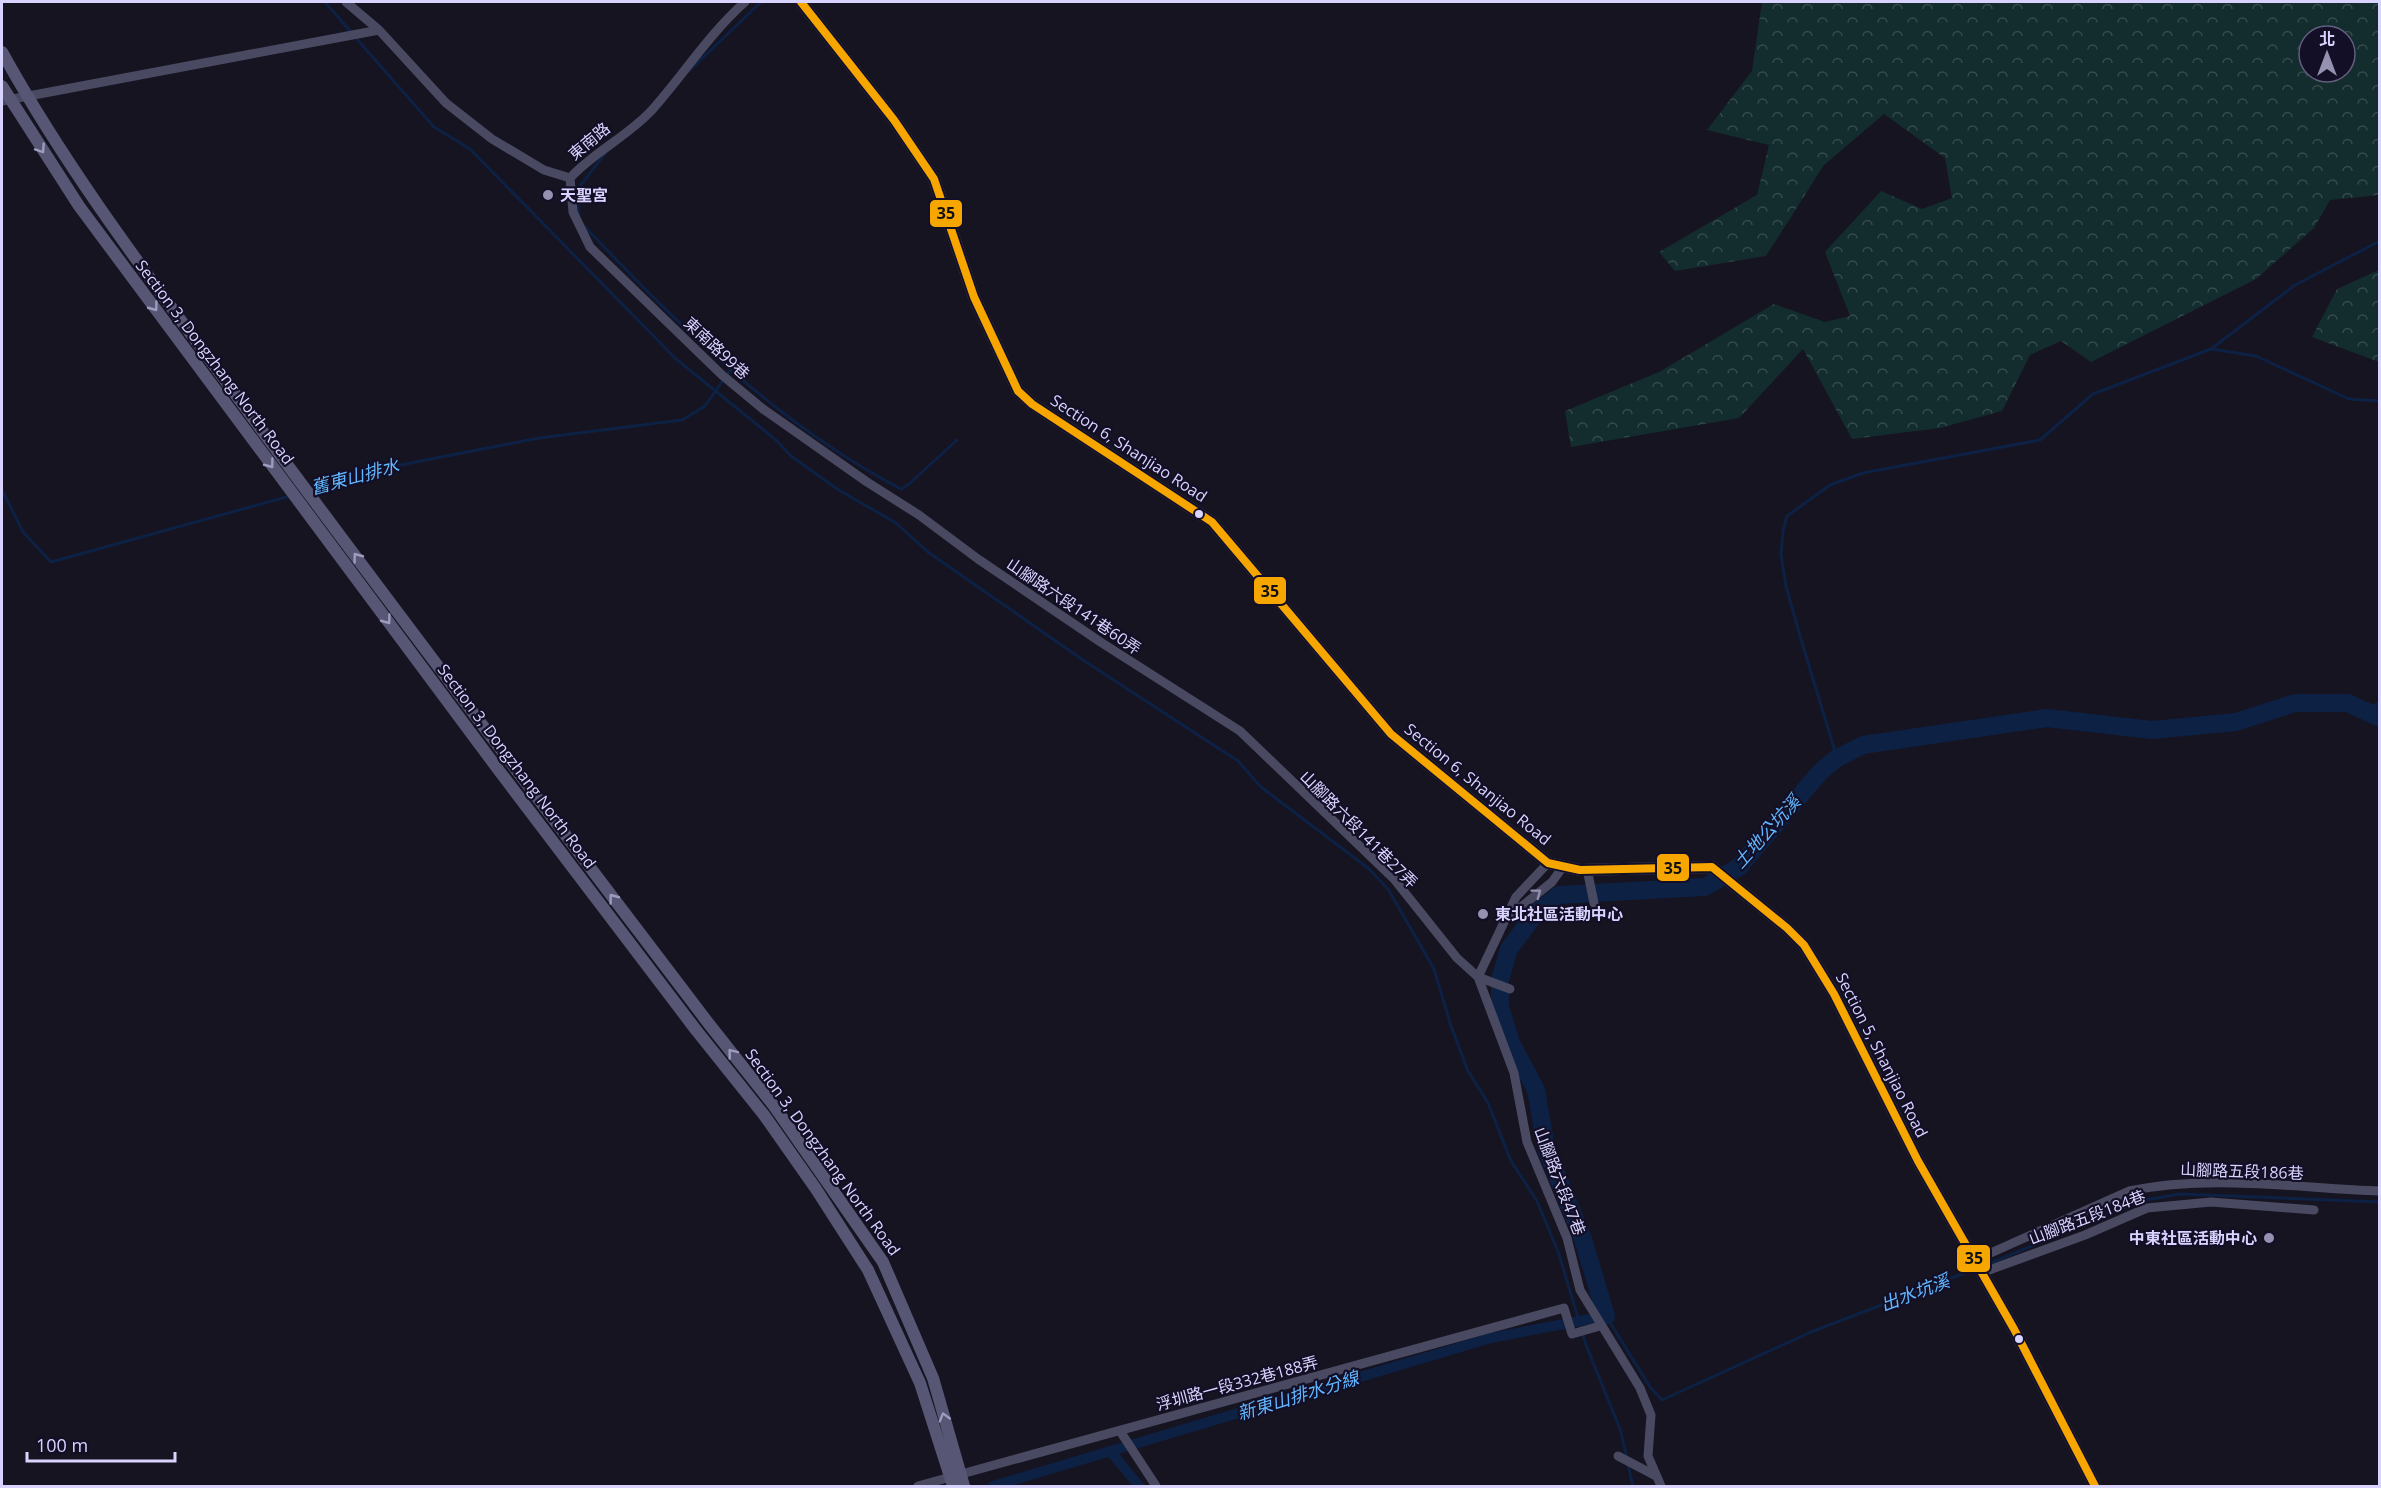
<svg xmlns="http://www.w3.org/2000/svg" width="2381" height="1488" font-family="'Open Sans','Noto Sans TC',sans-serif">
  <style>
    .forest { fill: url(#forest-crowns); fill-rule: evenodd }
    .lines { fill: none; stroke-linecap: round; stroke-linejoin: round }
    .stream { stroke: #0d2144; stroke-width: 3 }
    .canal { stroke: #0d2144; stroke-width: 10 }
    .river { stroke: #0d2144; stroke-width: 18 }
    .street { stroke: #4a4962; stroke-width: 9 }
    .secondary { stroke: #575674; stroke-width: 12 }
    .bus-1-casing { stroke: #130f26; stroke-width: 12 }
    .bus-1 { stroke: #f7a600; stroke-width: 8 }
    .oneway { stroke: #9e9bc0 }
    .oneway2 { stroke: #928eb0 }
    .poi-dot { fill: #9591b1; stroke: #130f26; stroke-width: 2 }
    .bus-dot { fill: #d9d4ff; stroke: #130f26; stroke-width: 2 }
    .labels { text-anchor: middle; stroke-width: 4.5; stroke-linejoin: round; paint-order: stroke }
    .street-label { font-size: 16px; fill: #d9d4ff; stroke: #130f26 }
    .poi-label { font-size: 16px; font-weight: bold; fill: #d9d4ff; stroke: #130f26; text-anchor: start }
    .water-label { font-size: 18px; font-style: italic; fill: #62b6ff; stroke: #130f26 }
    .line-badge { stroke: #130f26; stroke-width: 2 }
    .pale-badge-label { font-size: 16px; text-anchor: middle; font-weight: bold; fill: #111 }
  </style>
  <defs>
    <pattern id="forest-crowns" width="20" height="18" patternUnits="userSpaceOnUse" patternTransform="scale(1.5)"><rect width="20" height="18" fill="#132c2d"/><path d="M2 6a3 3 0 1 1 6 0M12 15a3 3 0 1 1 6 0" fill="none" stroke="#354a4c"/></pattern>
  </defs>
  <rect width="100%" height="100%" fill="#161421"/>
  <path class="forest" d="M1762 2H2379V195L2330 200 2314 228 2256 279 2091 362 2061 341 2030 355 2002 411 1940 428 1852 439 1803 349 1739 418 1571 447 1565 411 1659 372 1774 304 1825 322 1850 316 1825 252 1881 191 1922 209 1952 198 1945 158 1884 114 1824 165 1766 256 1675 271 1659 252 1757 195 1769 145 1707 130 1752 71ZM2309 36H2345V72H2309Z
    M2379 270V362L2312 337 2337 289Z"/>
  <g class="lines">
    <path class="stream" d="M325 2 351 32
      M355 37 434 127 470 149 676 359 776 440 791 456 837 489 896 523 928 552 1083 660 1238 761 1261 787 1368 868 1388 889 1434 969 1451 1026 1468 1071 1488 1103 1511 1161 1537 1201 1559 1254 1586 1345 1620 1429 1627 1458
      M689 71 761 2
      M579 215 577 190 607 151
      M584 226C678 325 778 425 901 489L909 484 957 440
      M2211 349 2295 285 2380 241
      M2 490 23 532 51 562 290 496
      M310 490 385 468 539 438 682 420 705 406 731 369
      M2364 710 2380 703
      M1837 758 1800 636 1786 586 1781 554 1783 531 1787 516 1830 485 1863 473 2040 440 2093 394 2211 349 2256 356 2349 399 2380 401
      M1981 1267 2140 1201 2180 1194 2380 1202
      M1606 1316 1650 1387 1662 1400 1811 1332 1975 1269
      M1628 1465 1633 1486"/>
    <path class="canal" d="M1111 1452 1139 1486
      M993 1486 1491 1338 1606 1316"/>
    <path class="river" d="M1606 1316 1583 1239 1546 1148 1536 1090 1511 1043 1500 1007V980L1509 949 1535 914 1559 895 1705 887 1739 867 1821 771 1837 758 1863 745 2047 718 2152 730 2236 722 2295 703H2348L2380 718"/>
    <path class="street" d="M346 2 379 30 446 103 492 139 544 170 570 178
      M2 101 379 30
      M570 178 573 212 590 247 722 375 763 409 867 482 919 515 978 559 1102 643 1240 731 1394 879 1457 958 1478 977 1510 989
      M570 178C594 152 628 136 652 110 684 74 709 34 745 2
      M1548 863 1516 897 1478 977 1514 1073 1527 1142 1567 1238 1580 1290 1640 1388 1651 1415 1648 1456 1661 1486
      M1587 869 1594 903
      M1511 915 1552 882 1562 868
      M1975 1260 2129 1191C2210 1174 2297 1188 2380 1191
      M1981 1273 2085 1235 2147 1208 2211 1202 2314 1210
      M1120 1431 1156 1486
      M1618 1456 1656 1476
      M918 1486 1564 1308 1572 1334 1600 1326"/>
    <path class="secondary" d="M801 2 894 120 934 179 974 297 1018 391 1032 404 1212 522 1391 734 1548 863 1580 870 1712 867 1787 928 1804 945 1834 994 1918 1161 2014 1329 2095 1486
      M2 52C75 184 169 303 258 425 406 626 558 825 709 1024L774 1106 883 1262 933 1378 964 1486
      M2 86 79 206 500 772 696 1030 764 1115 816 1189 868 1270 920 1383 953 1486"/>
    <g class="bus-1-casing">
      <path id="bus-1" d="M801 2 894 120 934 179 974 297 1018 391 1032 404 1212 522 1391 734 1548 863 1580 870 1712 867 1787 928 1804 945 1834 994 1918 1161 2014 1329 2095 1486"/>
    </g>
    <use href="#bus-1" class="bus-1"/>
  </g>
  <defs><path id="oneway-chevron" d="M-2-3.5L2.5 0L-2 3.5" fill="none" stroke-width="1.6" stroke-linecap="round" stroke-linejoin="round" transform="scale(1.5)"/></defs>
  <g class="oneway">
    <use href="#oneway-chevron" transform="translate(41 149) rotate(56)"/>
    <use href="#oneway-chevron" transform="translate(154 307) rotate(53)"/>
    <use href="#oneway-chevron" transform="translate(270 464) rotate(53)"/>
    <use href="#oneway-chevron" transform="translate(357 557) rotate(-127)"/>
    <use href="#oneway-chevron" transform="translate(387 620) rotate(53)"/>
    <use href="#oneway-chevron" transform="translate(613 898) rotate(-127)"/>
    <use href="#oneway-chevron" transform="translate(732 1053) rotate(-128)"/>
    <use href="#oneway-chevron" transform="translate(944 1417) rotate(-106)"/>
  </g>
  <use class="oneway2" href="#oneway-chevron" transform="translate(1537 893) rotate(-37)"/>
  <g class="poi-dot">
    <circle cx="548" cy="195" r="6"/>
    <circle cx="1483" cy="914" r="6"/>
    <circle cx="2269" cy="1238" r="6"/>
  </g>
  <g class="bus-dot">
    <circle cx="1199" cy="514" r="5"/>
    <circle cx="2019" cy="1339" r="5"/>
  </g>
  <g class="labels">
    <g class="street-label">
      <text transform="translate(589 141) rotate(-40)" y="6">東南路</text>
      <text transform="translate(717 348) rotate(43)" y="6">東南路99巷</text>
      <text transform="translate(215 362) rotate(53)" y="6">Section 3, Dongzhang North Road</text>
      <text transform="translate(1129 448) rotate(33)" y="6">Section 6, Shanjiao Road</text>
      <text transform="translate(1074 606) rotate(34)" y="6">山腳路六段141巷60弄</text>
      <text transform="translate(517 766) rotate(53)" y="6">Section 3, Dongzhang North Road</text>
      <text transform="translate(1478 784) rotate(39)" y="6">Section 6, Shanjiao Road</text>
      <text transform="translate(1359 829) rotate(45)" y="6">山腳路六段141巷27弄</text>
      <text transform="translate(1882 1055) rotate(63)" y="6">Section 5, Shanjiao Road</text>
      <text transform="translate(823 1152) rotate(54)" y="6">Section 3, Dongzhang North Road</text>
      <text transform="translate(2242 1171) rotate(2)" y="6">山腳路五段186巷</text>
      <text transform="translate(1560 1181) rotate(69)" y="6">山腳路六段47巷</text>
      <text transform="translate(2087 1217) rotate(-21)" y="6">山腳路五段184巷</text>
      <text transform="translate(1237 1383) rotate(-15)" y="6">浮圳路一段332巷188弄</text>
    </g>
    <g class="poi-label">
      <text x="560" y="201">天聖宮</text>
      <text x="1495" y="920">東北社區活動中心</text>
      <text x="2257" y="1244" text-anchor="end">中東社區活動中心</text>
    </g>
    <g class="water-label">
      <text transform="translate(355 477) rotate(-15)" y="6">舊東山排水</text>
      <text transform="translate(1767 832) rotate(-48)" y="6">土地公坑溪</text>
      <text transform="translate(1915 1293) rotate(-21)" y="6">出水坑溪</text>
      <text transform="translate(1298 1396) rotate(-17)" y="6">新東山排水分線</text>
    </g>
  </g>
  <g class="line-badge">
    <rect x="929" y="199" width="34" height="29" rx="6" fill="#f7a600"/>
    <rect x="1253" y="576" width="34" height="29" rx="6" fill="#f7a600"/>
    <rect x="1656" y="853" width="34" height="29" rx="6" fill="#f7a600"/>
    <rect x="1956" y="1244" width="35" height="29" rx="6" fill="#f7a600"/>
  </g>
  <g class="pale-badge-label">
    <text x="946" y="219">35</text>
    <text x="1270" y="597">35</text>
    <text x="1673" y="874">35</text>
    <text x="1974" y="1264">35</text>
  </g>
  <rect width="2381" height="1488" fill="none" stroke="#d9d4ff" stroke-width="6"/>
  <g transform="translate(2327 54)"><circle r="28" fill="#130f26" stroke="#625e7d" stroke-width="1.5"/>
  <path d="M0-4.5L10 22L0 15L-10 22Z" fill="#9591b1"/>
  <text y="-9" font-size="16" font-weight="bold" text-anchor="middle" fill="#d9d4ff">北</text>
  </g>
  <path d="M27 1452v9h148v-9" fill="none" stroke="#d9d4ff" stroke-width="3"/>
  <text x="36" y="1452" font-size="18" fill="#d9d4ff" stroke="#130f26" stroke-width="4.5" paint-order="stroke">100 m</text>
</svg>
